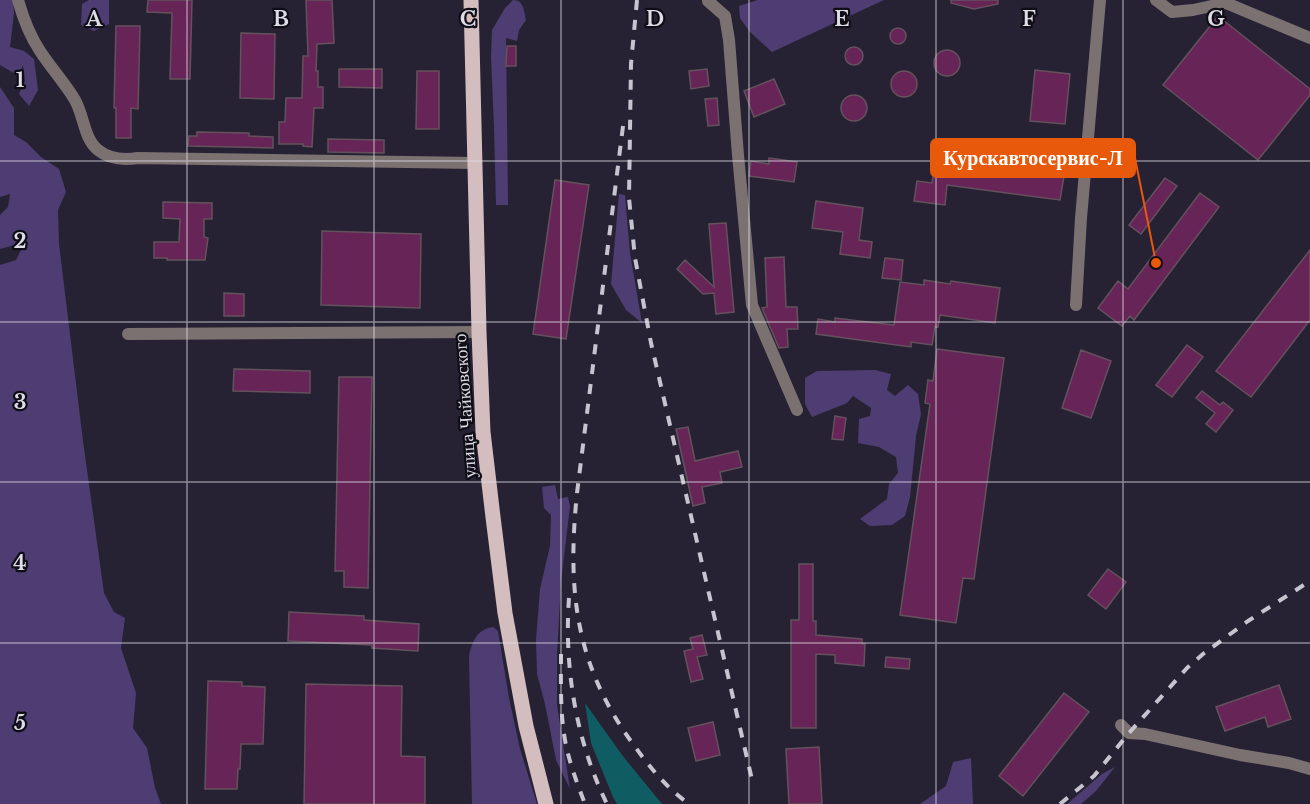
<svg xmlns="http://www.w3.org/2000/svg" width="1310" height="804" font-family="'Libre Baskerville',serif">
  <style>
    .green { fill: #4e3d73 }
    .water { fill: #105c63 }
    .building { fill: #672457; stroke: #64515e; stroke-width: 1.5 }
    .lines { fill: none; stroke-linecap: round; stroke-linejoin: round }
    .minor { stroke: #7c7171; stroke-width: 12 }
    .major { stroke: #d4bdbe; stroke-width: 15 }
    .rail { stroke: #c7c4d0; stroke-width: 4; stroke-dasharray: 10 10; stroke-linecap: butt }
    .grid { fill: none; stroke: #dedce7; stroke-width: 1.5; stroke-opacity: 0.55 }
    .labels { text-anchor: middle; stroke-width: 4.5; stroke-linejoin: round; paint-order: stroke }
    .street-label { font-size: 18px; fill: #dedce7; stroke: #0f0d15 }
    .grid-label { font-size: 20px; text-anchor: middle; font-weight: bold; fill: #dedce7; stroke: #0f0d15; stroke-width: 4.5; stroke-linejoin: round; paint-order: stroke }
    .leader { fill: none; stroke: #e8590c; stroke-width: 2 }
    .callout-dot { fill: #e8590c; stroke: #0f0d15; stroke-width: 2 }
    .callout { fill: #e8590c; stroke: #e8590c; stroke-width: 2 }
    .callout-label { font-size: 20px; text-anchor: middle; font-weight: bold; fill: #fff }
  </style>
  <rect width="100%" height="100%" fill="#272233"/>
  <path class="green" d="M0 0H13L14 13 10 47 24 51 34 59 38 90 29 106 19 94 25 81 23 65 19 76 0 65Z
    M89 0H109V24L94 31 81 25 82 4Z
    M513 0C524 0 524 11 526 20L519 30 517 41 506 38 508 205H496L494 127 491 57 492 30 505 8Z
    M758 0H884L772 52 749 31 740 18 739 6Z
    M0 87 14 108V135L26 142 41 157 59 169 66 192 58 210 59 244 83 441 104 593 114 612 125 618 121 648 136 693 133 728 147 748 155 788 161 804H0V265L16 260 25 242 0 249V215L8 207 10 194 0 197Z
    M619 194 625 195 630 253 642 323 626 310 611 284Z
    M875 370 891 374 887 390 895 396 908 385 918 394 921 414 916 436 910 497 905 516 892 525 870 526 860 519 887 499 889 484 898 473 896 457 879 447 858 443 859 419 870 416 871 408 853 396 847 403 812 417 805 404V378L817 371Z
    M555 485 558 499 568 497 570 506 561 582 557 654V705L570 789 556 760 545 704 537 674 536 640 540 589 550 546 551 515 544 508 542 487Z
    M493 627 498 631 509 698 520 749 537 804H472L469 656C472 642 477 629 493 627Z
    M971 758 973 804H920L946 786 953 762Z
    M1115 767 1096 791 1081 804H1067L1102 774Z"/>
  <path class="water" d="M585 703 622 755 662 804H617L613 797 591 743Z"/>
  <path class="building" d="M148 0H192L190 79H170L172 13 147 12Z
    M306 0H332L334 43 317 44 316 71H318V87H323V108H314L312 147 303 146V144H279V122H285L286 98H302L303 56H308Z
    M951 0H998V4L974 9 951 3Z
    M1218 16 1310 89V95L1258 160 1163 85Z
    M116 26H140L138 109 131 108V138H116V108H114Z
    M890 36a8 8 0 1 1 16 0a8 8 0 1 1-16 0Z
    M241 33 275 34 274 99 240 98Z
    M507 46H516V66H506Z
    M845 56a9 9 0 1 1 18 0a9 9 0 1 1-18 0Z
    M934 63a13 13 0 1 1 26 0a13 13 0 1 1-26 0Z
    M339 69H382V88L339 87Z
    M707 69 709 86 691 89 689 71Z
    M1035 70 1070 74 1065 124 1030 121Z
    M891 84a13 13 0 1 1 26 0a13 13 0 1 1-26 0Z
    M417 71H439V129H416Z
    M774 79 785 104 754 117 744 91Z
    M841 108a13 13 0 1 1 26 0a13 13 0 1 1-26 0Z
    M717 98 719 125 708 126 705 99Z
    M197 132 249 133V136L273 137V148L188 146 189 136H197Z
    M328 139 384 140V153L328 152Z
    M769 158 797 162 794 182 749 176 751 161 769 164Z
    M960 162 1064 176 1060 200 947 185 945 205 914 201 917 181 932 183 935 163 959 166Z
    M1165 178 1177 186 1141 234 1129 225Z
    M555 180 589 185 566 339 533 334Z
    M1200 193 1219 207 1134 320 1130 316 1122 326 1098 308 1118 281 1128 289Z
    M816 201 863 208 859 240 872 242 870 258 840 254 843 232 812 228Z
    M163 202 212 203V219H204V237L208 238 205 260H167V258H154V242H179L180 219 163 218Z
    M726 223 734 312 716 314 714 293 703 294 677 269 685 260 714 287 709 224Z
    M322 231 421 234 420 308 321 305Z
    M1310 250V320L1251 397 1216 371Z
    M784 257 786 307H797L798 329H787L788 347 779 348 762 308 767 307 765 258Z
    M885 258 903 260 901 280 882 278Z
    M924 280 950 284 951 281 1000 288 995 323 940 315 938 327 935 326 932 345 911 342V347L816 334 818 319 835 322V318L894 325 900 282 924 285Z
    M224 293 244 294V316H224Z
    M1187 345 1203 357 1172 397 1156 385Z
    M937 349 1004 358 974 579 963 578 956 623 900 615 930 404 925 403 928 380 933 381Z
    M1081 350 1111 361 1091 418 1062 408Z
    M234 369 310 371V393L233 391Z
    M339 377H372L368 588 344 587V571H335Z
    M1202 391 1220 405 1223 402 1233 410 1216 432 1206 424 1215 413 1196 398Z
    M835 416 846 418 843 440 832 439Z
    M688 427 695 461 738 451 742 467 720 472 722 483 702 487 705 503 693 506 676 429Z
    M799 564H813V621H816V635L862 639V644H865L864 666 835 663V655L816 654V728H791V620H799Z
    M1108 569 1126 582 1106 609 1088 595Z
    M289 612 364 616V620L419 624 418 651 372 648V645L288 641Z
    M702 635 707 655 697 657 703 679 691 682 684 651 693 649 690 638Z
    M886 657 910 659 909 669 885 667Z
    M208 681 242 682V686L265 687 263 744H241L240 769H238L237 789H205Z
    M306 684 402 686 401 756 425 757V804H304Z
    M1279 685 1291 719 1268 727 1265 717 1225 731 1216 707Z
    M1064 693 1089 712 1023 796 999 776Z
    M713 722 720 755 696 761 688 728Z
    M819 747 822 804H789L786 749Z"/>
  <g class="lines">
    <path class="minor" d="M18 0C23 18 30 36 40 51 51 68 65 83 75 100 84 116 84 139 98 150 109 159 125 160 138 158L475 163
      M1156 0 1172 12 1193 10 1226 3 1310 38
      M708 1 725 16 729 40 738 155 752 305 797 410
      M1076 305 1081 218 1100 0
      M128 334 479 332
      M1121 725 1129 733 1145 734 1240 755 1289 763 1310 769"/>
    <path class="major" d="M471 0 479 332 483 432 493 517 505 613 526 726 546 804"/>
    <path class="rail" d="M637 0 631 64 629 198 635 258 651 343 753 784
      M623 126 577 493C567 591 575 667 636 748 651 769 668 789 689 804
      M569 598C564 668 576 741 607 804
      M561 654C561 683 560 712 565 740 569 762 577 783 585 804
      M1060 804 1094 776 1129 733 1187 668 1203 654 1248 621 1310 581"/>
  </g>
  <path class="grid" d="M187 0V804M374 0V804M561 0V804M749 0V804M936 0V804M1123 0V804M0 161H1310M0 322H1310M0 482H1310M0 643H1310"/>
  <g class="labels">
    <g class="street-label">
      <text transform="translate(465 406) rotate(-94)" y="6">улица Чайковского</text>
    </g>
  </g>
  <g class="grid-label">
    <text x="94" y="26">A</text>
    <text x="281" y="26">B</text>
    <text x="468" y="26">C</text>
    <text x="655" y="26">D</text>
    <text x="842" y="26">E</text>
    <text x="1029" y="26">F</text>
    <text x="1216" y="26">G</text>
    <text x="20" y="87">1</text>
    <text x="20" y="248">2</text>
    <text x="20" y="409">3</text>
    <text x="20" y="570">4</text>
    <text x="20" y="730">5</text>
  </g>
  <path class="leader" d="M1156 263L1135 158"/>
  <circle class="callout-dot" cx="1156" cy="263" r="6"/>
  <rect class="callout" x="931" y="139" width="204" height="38" rx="6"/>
  <g class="callout-label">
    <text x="1033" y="165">Курскавтосервис-Л</text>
  </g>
</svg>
